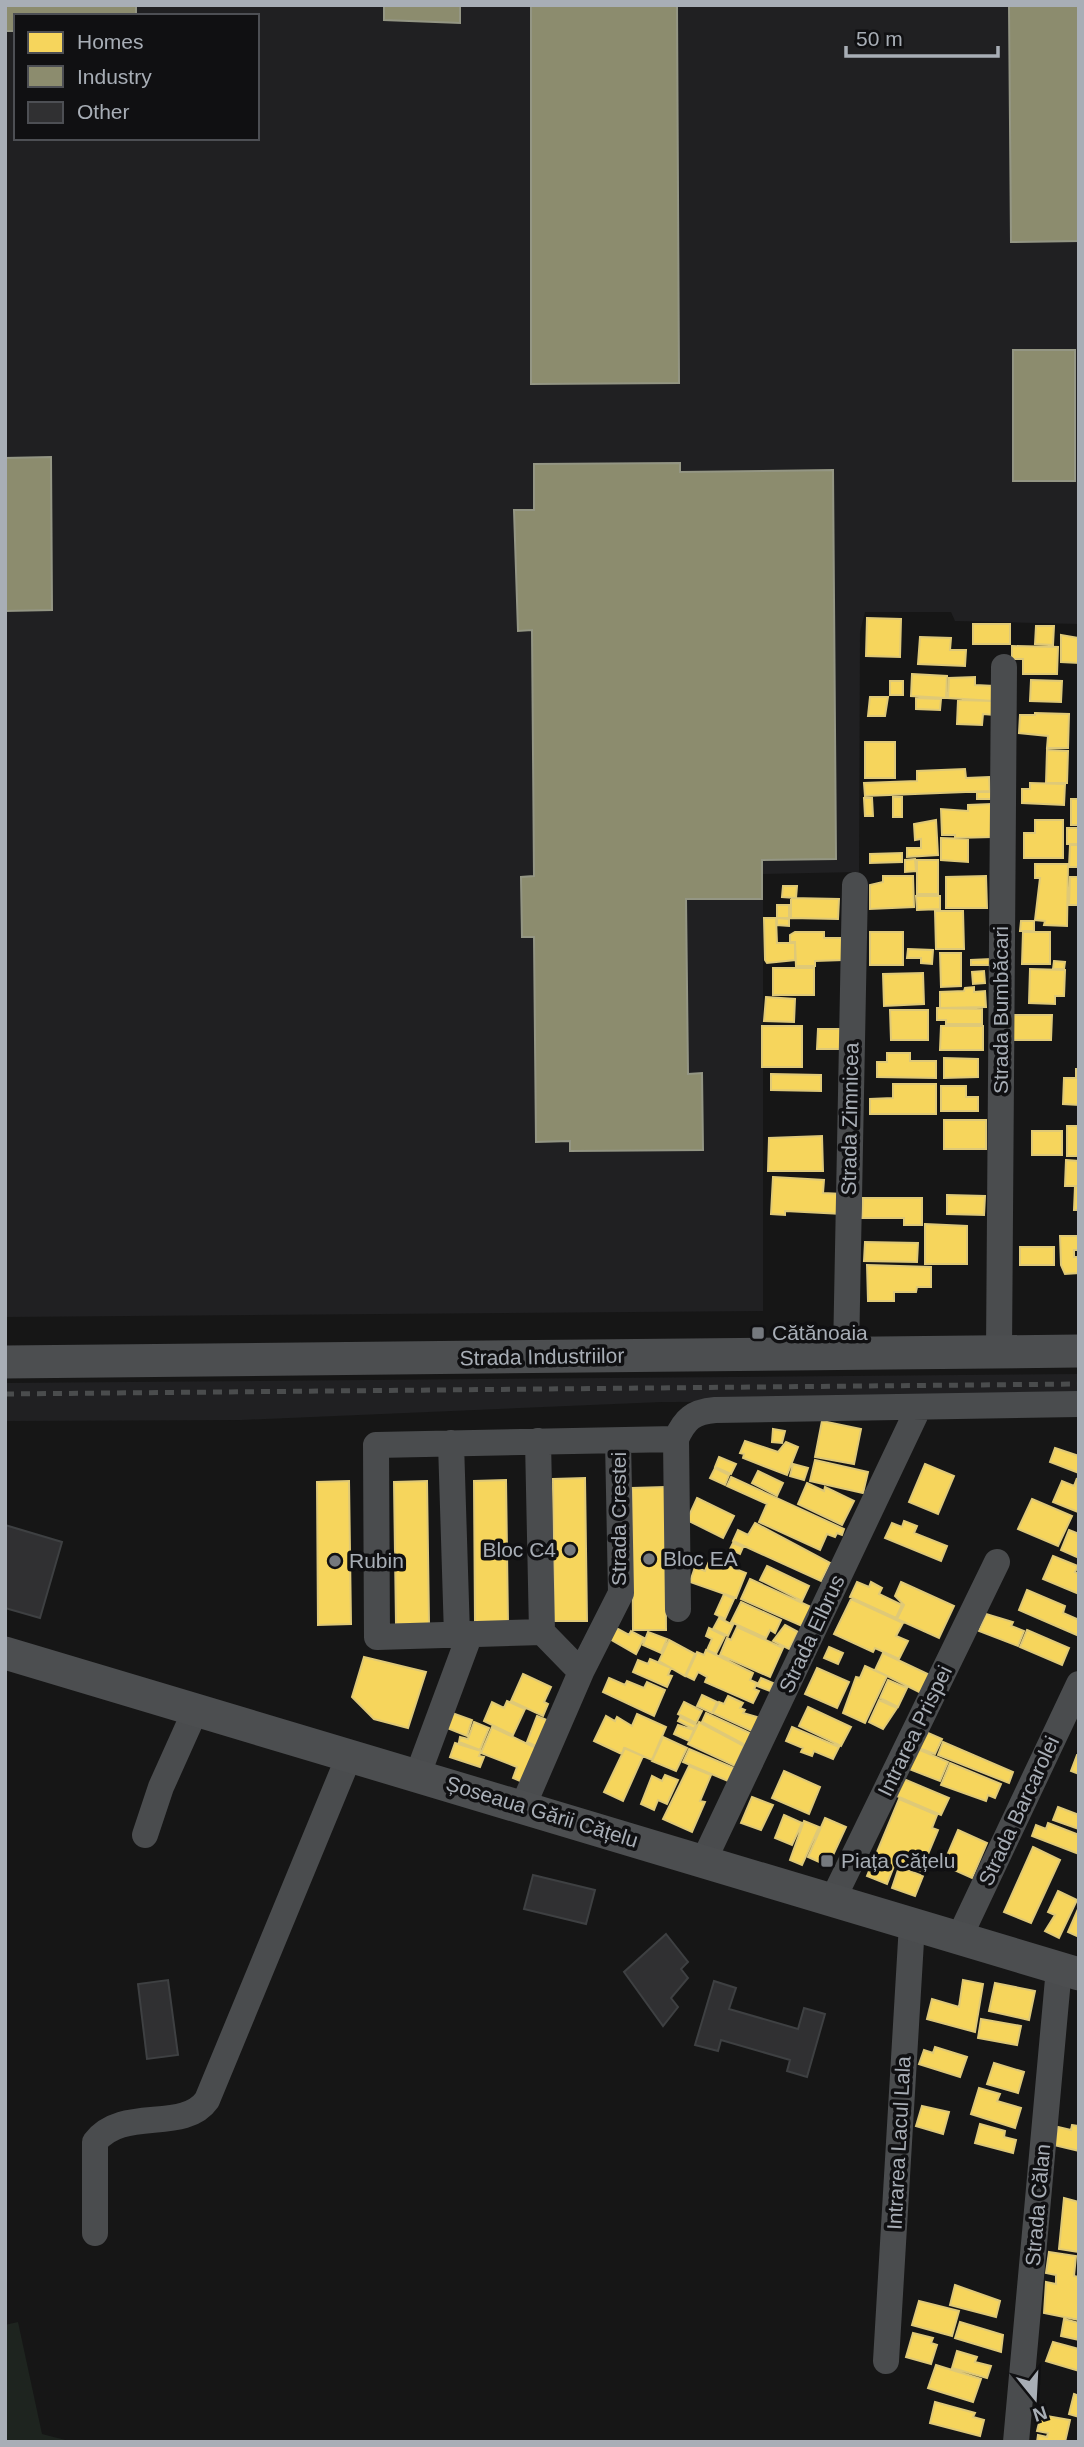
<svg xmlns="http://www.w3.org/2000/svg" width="1084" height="2447" font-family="Arial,sans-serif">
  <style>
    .built { fill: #202022; fill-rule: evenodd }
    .green { fill: #1e241f }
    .homes { fill: #f6d55c; stroke: #dfc977; stroke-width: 2 }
    .industry { fill: #8c8c6e; stroke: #949684; stroke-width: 2 }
    .building { fill: #303032; stroke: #3e4042; stroke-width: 2 }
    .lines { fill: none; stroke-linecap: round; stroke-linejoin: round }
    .minor { stroke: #4a4c4e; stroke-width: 26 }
    .major { stroke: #4c4e50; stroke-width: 33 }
    .rail { stroke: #4a4c4d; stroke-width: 5; stroke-dasharray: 9 7; stroke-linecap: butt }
    .poi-dot { fill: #75797e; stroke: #101012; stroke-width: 2.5 }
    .labels { text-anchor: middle; stroke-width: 7; stroke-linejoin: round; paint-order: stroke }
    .street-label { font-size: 21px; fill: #a8aeb6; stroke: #101012 }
    .poi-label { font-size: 21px; fill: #a8aeb6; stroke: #101012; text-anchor: start }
  </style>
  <rect width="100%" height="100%" fill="#161616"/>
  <path class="built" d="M5 5H1079V624L955 621 951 612H865L860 632 859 872 763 874V1311L5 1317ZM16 16H257V138H16Z
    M1079 1374V1401L662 1402 241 1420 5 1421V1383Z"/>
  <path class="green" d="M18 2322 42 2434 73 2442H5V2325Z"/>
  <path class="homes" d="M867 618 901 619 900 657 866 656Z
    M973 624H1010V644H973Z
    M1036 626H1054L1053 645 1035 644Z
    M1061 635 1079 638V663L1061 662Z
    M920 637 951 638 950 650H966L965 666 918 664Z
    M1012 646 1058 647 1057 674H1023V659H1012Z
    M912 674 947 676 946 698 911 696Z
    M975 677V685L994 686V701L948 698 949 678Z
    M1031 680 1062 681 1061 702 1030 701Z
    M890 681H903V695H890Z
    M870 697H888L885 716H868Z
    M916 698 941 699 940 710 916 709Z
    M958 700 994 701V715L983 714 982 725 957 724Z
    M1035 713 1069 714 1068 748H1047L1048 736 1019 733 1020 715H1035Z
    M865 742H895V778H865Z
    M1047 750 1068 751 1067 783H1046Z
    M965 769 966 778 989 777 990 791 865 796 864 783 917 781V771Z
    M1030 783 1065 784 1064 805 1022 803V789H1030Z
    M977 792H992V799H977Z
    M893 797H902V817H893Z
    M864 798H872L873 816H865Z
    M1071 799H1079V825H1071Z
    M991 804 992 837 955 838V835H942L941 809 968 811V805Z
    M936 820 938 855 907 857V848H921V839L915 840 914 824Z
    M1035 820H1063V858H1024V833H1035Z
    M1067 828H1079V844H1067Z
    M941 838 968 839V862L941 860Z
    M1070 845H1079V867H1069Z
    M902 853V862L870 863V854Z
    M915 859 916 871 905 872V860Z
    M917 860H938V894H917Z
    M1035 864H1068L1067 926 1044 925 1045 921 1035 920 1040 878H1035Z
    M883 876H913L914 907 870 909V885L883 882Z
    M986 876 987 908H946V877Z
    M1070 877H1079V905H1069Z
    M783 886H797L796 898 782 897Z
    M916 896H940V909L917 910Z
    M791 898 839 899 838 919 791 918Z
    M777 905H789V918H777Z
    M935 911H963L964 949H936Z
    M764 918H776L777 943H795V960L767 963 765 960Z
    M777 918 789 919V926L777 925Z
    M1021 921H1034V931H1020Z
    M795 932H824V938H843V960L815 961V966H796L795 942H790V935Z
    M870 932H903V965H870Z
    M1023 932H1050V964H1022Z
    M908 949 933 950 932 964 921 963V958H907Z
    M940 953H961V986L941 987Z
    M991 959V965H971V960Z
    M1054 961 1065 962 1064 969H1053Z
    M773 968H814V995H773Z
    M1030 969 1065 970 1064 996H1055V1004L1029 1003Z
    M984 971 985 983 973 984 972 972Z
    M923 973 924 1004 884 1006 883 974Z
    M974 987V992L985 991 986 1007 940 1008V992L964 991 965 988Z
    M766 997 795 999 794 1022 764 1021Z
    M937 1008 982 1009V1024H946V1020H937Z
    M890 1010H928V1040H891Z
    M1013 1015H1052L1051 1040H1013Z
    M762 1026H802V1067H762Z
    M941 1026H983V1050H940Z
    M818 1029H844V1049H817Z
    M887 1053H910V1061H936V1078L877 1077V1062H887Z
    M944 1058 978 1059V1077L944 1078Z
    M1076 1069H1079V1105L1063 1104 1064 1078H1076Z
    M771 1074 821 1075V1091L771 1090Z
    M893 1084H936V1114H870V1099L893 1098Z
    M941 1086H966V1097H978V1111H941Z
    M944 1120H986V1149H944Z
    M1067 1126H1079V1156H1067Z
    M1032 1131H1062V1155H1032Z
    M822 1136 823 1171H768L769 1138Z
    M1066 1160 1079 1161V1186H1065Z
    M773 1177 824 1180 823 1193 843 1194 842 1214 785 1211V1215L771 1214Z
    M1075 1186H1079V1210H1074Z
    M947 1195 985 1196 984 1215 947 1214Z
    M863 1198H922V1225H904V1218H862Z
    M925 1224 967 1226V1264H925Z
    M1060 1236H1079V1250H1074V1257H1079V1273L1065 1274 1061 1265Z
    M865 1242 918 1243 917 1262 864 1261Z
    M1020 1247H1054V1265H1020Z
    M867 1265 931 1267V1287H917L916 1292H894V1301H868Z
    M822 1421 861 1429 854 1464 815 1457Z
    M773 1429 785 1431 782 1443 772 1442Z
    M745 1441 778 1452 786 1442 798 1447 787 1475 743 1458 744 1454 740 1453Z
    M1055 1448 1079 1456V1473L1050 1462Z
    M719 1457 736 1464 731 1474 715 1467Z
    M815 1460 868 1472 863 1493 810 1481Z
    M793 1464 808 1468 804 1480 790 1476Z
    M925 1464 954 1476 938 1514 909 1502Z
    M715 1468 729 1475 725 1485 710 1478Z
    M758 1471 783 1483 777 1496 752 1483Z
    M731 1477 844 1529 842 1535 837 1533 835 1537 827 1534 820 1550 759 1522 767 1504 727 1486Z
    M585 1478 587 1621H554L553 1479Z
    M1077 1478 1078 1512 1053 1502 1062 1481 1074 1486Z
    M506 1480 508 1623H475L474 1481Z
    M349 1481 351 1624 318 1625 317 1482Z
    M427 1481 429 1624H396L394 1482Z
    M807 1483 824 1491 825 1487 854 1501 842 1525 798 1504Z
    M665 1487 666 1630H633L632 1488Z
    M697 1498 734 1516 723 1538 687 1520Z
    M1032 1499 1072 1516 1058 1546 1018 1529Z
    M904 1521 917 1526 914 1533 947 1546 941 1561 885 1538 892 1523 902 1527Z
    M755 1523 830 1563 821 1581 733 1541 738 1530 748 1535Z
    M1069 1530 1079 1534V1558L1061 1550Z
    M733 1543 743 1547 740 1554 730 1549Z
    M1053 1556 1078 1566 1075 1572 1079 1574V1594L1043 1579Z
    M710 1559 746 1573 736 1598 690 1582 695 1567 705 1571Z
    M767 1566 809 1586 802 1601 760 1580Z
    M750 1579 811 1607 802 1626 741 1599Z
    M857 1582 869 1587 871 1582 882 1588 879 1594 902 1605 896 1618 850 1597Z
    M901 1582 954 1606 939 1638 897 1619 904 1605 895 1596Z
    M1027 1590 1065 1606 1063 1613 1079 1620V1636L1019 1610Z
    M724 1594 734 1599 725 1619 715 1614Z
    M851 1599 903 1623 896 1636 908 1641 899 1659 875 1648 873 1652 834 1634Z
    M741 1602 781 1620 775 1633 770 1630 766 1638 731 1622Z
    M986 1614 1013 1622 1011 1626 1024 1631 1018 1646 979 1631Z
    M719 1618 733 1625 728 1636 713 1629Z
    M785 1625 798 1632 789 1649 773 1641Z
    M737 1627 783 1648 770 1677 720 1655 727 1638 731 1640Z
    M616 1628 629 1635 631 1631 644 1638 636 1654 610 1639Z
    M709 1628 725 1636 716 1654 707 1650 712 1639 706 1636Z
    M1027 1630 1069 1648 1062 1665 1020 1647Z
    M648 1632 667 1639 661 1653 643 1645Z
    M669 1640 695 1654 685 1676 659 1661Z
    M829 1647 843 1653 838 1664 824 1658Z
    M706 1650 753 1673 750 1680 757 1683 754 1689 759 1691 753 1703 705 1682 707 1677 698 1672 694 1680 686 1676 697 1652 704 1655Z
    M883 1653 934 1677 925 1695 875 1670Z
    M364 1657 426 1672 408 1728 374 1719 352 1697Z
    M650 1659 671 1668 668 1675 672 1676 667 1687 633 1672 638 1660 648 1664Z
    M865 1666 887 1676 865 1723 843 1713 856 1677 860 1678Z
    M817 1668 849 1682 837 1708 805 1694Z
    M523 1674 551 1687 544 1702 548 1704 543 1716 511 1701Z
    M609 1678 625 1685 627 1681 644 1688 647 1682 665 1690 654 1716 603 1692Z
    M761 1678 773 1683 770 1691 757 1686Z
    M888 1680 907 1688 898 1707 880 1698Z
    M702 1695 717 1702 712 1713 697 1706Z
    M728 1696 743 1703 740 1708 745 1710 743 1713 760 1718 754 1732 713 1713 719 1702 724 1704Z
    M879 1700 897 1708 883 1729 869 1722Z
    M507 1701 525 1709 513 1735 484 1721 492 1702 504 1708Z
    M684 1702 702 1711 696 1723 678 1714Z
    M808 1707 851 1727 841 1746 799 1726Z
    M452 1713 472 1720 467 1736 447 1728Z
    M706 1713 752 1734 747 1746 702 1722Z
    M637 1714 666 1727 652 1760 624 1748 622 1754 594 1741 606 1716 615 1721 617 1717 632 1726Z
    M537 1716 554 1723 543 1749 527 1742Z
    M680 1717 696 1725 694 1729 678 1721Z
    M474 1722 489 1728 480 1750 459 1742 460 1737 468 1739Z
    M699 1722 744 1746 735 1766 688 1744Z
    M678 1725 694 1730 689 1741 674 1734Z
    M492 1727 540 1750 527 1784 513 1778 517 1767 481 1753Z
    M792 1727 839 1747 833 1759 814 1751 812 1756 801 1752 803 1748 786 1741Z
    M928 1733 942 1739 935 1754 913 1746Z
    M663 1737 687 1748 676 1771 652 1761Z
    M943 1742 1013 1772 1009 1783 938 1755Z
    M455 1743 481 1751 479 1756 484 1757 480 1767 450 1757Z
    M913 1747 948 1762 940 1781 904 1767Z
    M625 1748 643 1756 623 1801 604 1792Z
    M689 1749 734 1768 728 1781 683 1762Z
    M1077 1755H1079V1774L1071 1771Z
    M950 1763 1001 1784 995 1798 988 1795 986 1801 941 1785Z
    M689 1766 711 1775 700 1801 705 1802 692 1832 663 1819Z
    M784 1771 820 1787 809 1814 772 1798Z
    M665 1775 678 1780 667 1804 658 1800 654 1810 641 1804 652 1776 662 1781Z
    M899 1777 949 1798 941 1815 892 1794Z
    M752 1797 773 1805 761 1830 741 1823Z
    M899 1799 937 1815 932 1828 938 1830 921 1871 896 1861 887 1884 867 1876Z
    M1058 1807 1079 1815V1829L1053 1820Z
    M784 1815 802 1823 792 1845 775 1838Z
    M825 1818 846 1827 828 1866 808 1857Z
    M804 1821 819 1827 802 1865 790 1860Z
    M1048 1823 1079 1835V1854L1032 1836 1036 1825 1046 1829Z
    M958 1830 987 1843 972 1878 943 1865Z
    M1033 1847 1060 1860 1031 1923 1004 1912Z
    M899 1867 923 1876 915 1896 892 1888Z
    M1058 1891 1077 1900 1059 1938 1045 1931 1055 1915 1048 1912Z
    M1078 1909 1079 1910V1937L1068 1932Z
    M963 1980 983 1984 975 2032 927 2019 932 1999 959 2007Z
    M995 1983 1035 1991 1029 2020 989 2011Z
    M981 2019 1021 2026 1017 2045 978 2038Z
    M935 2047 967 2057 960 2077 919 2064 924 2050 933 2053Z
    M994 2063 1024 2072 1018 2093 987 2084Z
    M979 2088 1000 2094 997 2101 1021 2108 1015 2128 971 2114Z
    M922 2106 949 2112 943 2134 916 2126Z
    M980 2124 1005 2131 1004 2137 1016 2140 1013 2153 975 2143Z
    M1072 2125 1079 2126V2151L1054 2145 1058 2127 1071 2130Z
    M1064 2198 1079 2202V2252L1059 2249Z
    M1049 2252 1076 2256 1074 2276 1079 2277V2320L1044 2313 1046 2282 1056 2284V2275L1046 2273Z
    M955 2285 1000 2301 996 2317 950 2305Z
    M919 2301 959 2311 952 2336 912 2325Z
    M1064 2319 1079 2323V2340L1061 2336Z
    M960 2322 1003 2335 1001 2352 955 2338Z
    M913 2333 933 2338 931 2343 937 2345 931 2364 906 2357Z
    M1053 2342 1079 2349V2371L1046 2361Z
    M957 2351 977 2357 975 2362 991 2366 987 2378 952 2368Z
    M936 2365 981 2379 973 2402 928 2388Z
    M1074 2394 1079 2396V2417L1069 2414Z
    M935 2402 975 2413 973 2417 984 2420 980 2436 930 2423Z
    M1041 2415 1070 2420 1065 2442H1037L1038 2435 1047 2437 1048 2433 1037 2431Z"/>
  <path class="industry" d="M5 5H136V16H16V31H5Z
    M384 5H460V23L384 20Z
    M531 5H677L679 383 531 384Z
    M1009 5H1079V241L1011 242Z
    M1013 350H1075V481H1013Z
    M51 457 52 610 5 611V458Z
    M680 463V472L833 470 836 859 762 860V899H686L688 1074 702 1073 703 1150 570 1151V1141L536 1142 534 937H522L521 877 534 876 532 630 518 631 514 510H534V464Z"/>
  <path class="building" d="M5 1525 62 1542 40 1618 5 1608Z
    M533 1875 595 1890 586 1924 524 1909Z
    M666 1934 688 1962 681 1969 688 1978 671 1998 678 2007 663 2026 624 1972Z
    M168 1980 178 2055 147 2059 138 1984Z
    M714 1981 736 1988 729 2009 798 2029 804 2008 825 2014 807 2077 787 2071 790 2060 721 2040 718 2051 695 2045Z"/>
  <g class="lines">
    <path class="minor" d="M999 1352 1004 667
      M846 1354 855 885
      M676 1439C685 1419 693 1412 715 1410L1079 1404
      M538 1441 542 1632
      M451 1443 457 1635
      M581 1672 542 1632 377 1637 376 1445 676 1439 678 1609
      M418 1774 470 1634
      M523 1806 581 1672 621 1593 618 1441
      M145 1835 161 1787 196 1709
      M704 1860 919 1407
      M833 1899 997 1562
      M959 1938 1079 1684
      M95 2233V2142C122 2106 184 2133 207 2100L350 1754
      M886 2361 912 1924
      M1016 2442 1059 1968"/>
    <path class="major" d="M5 1362 1079 1351
      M5 1653 1079 1974"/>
    <path class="rail" d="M5 1394 1079 1384"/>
  </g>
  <g class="poi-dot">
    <rect x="751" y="1326" width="14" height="14" rx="3.5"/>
    <circle cx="570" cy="1550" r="7"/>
    <circle cx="649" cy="1559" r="7"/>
    <circle cx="335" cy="1561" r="7"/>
    <rect x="820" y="1854" width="14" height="14" rx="3.5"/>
  </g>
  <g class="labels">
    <g class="street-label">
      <text transform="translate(1001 1010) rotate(-90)" y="7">Strada Bumbăcari</text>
      <text transform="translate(850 1119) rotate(-89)" y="7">Strada Zimnicea</text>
      <text transform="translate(542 1357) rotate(-1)" y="7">Strada Industriilor</text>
      <text transform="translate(619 1519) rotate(-90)" y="7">Strada Crestei</text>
      <text transform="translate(812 1634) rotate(-65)" y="7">Strada Elbrus</text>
      <text transform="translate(915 1731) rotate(-64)" y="7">Intrarea Prispei</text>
      <text transform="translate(1019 1811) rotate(-65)" y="7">Strada Barcarolei</text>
      <text transform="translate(542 1812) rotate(17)" y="7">Șoseaua Gării Cățelu</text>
      <text transform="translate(899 2143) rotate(-87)" y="7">Intrarea Lacul Lala</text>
      <text transform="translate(1038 2205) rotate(-85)" y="7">Strada Călan</text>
    </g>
    <g class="poi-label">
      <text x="772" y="1340">Cătănoaia</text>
      <text x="556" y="1557" text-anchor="end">Bloc C4</text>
      <text x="663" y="1566">Bloc EA</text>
      <text x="349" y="1568">Rubin</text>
      <text x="841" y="1868">Piața Cățelu</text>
    </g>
  </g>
  <rect width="1084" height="2447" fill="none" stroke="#a8aeb6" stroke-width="14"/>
  <rect x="14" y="14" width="245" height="126" fill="#101012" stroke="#4d4f54" stroke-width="2"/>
  <rect x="28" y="32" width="35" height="21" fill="#f6d55c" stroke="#4d4f54" stroke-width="2"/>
  <text x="77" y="49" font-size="21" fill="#a8aeb6">Homes</text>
  <rect x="28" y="66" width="35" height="21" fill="#8c8c6e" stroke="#4d4f54" stroke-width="2"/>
  <text x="77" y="84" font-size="21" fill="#a8aeb6">Industry</text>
  <rect x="28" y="102" width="35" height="21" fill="#303032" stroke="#4d4f54" stroke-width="2"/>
  <text x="77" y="119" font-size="21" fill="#a8aeb6">Other</text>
  <g transform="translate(1035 2398) rotate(162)" stroke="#101012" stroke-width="5" paint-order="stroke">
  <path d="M0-5L12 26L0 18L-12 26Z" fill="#a8aeb6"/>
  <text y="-10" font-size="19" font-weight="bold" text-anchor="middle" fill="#a8aeb6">N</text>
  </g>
  <path d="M846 46v10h152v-10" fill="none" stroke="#a8aeb6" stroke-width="3.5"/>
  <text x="856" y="46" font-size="21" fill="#a8aeb6" stroke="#101012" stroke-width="5" paint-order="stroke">50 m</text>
</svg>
